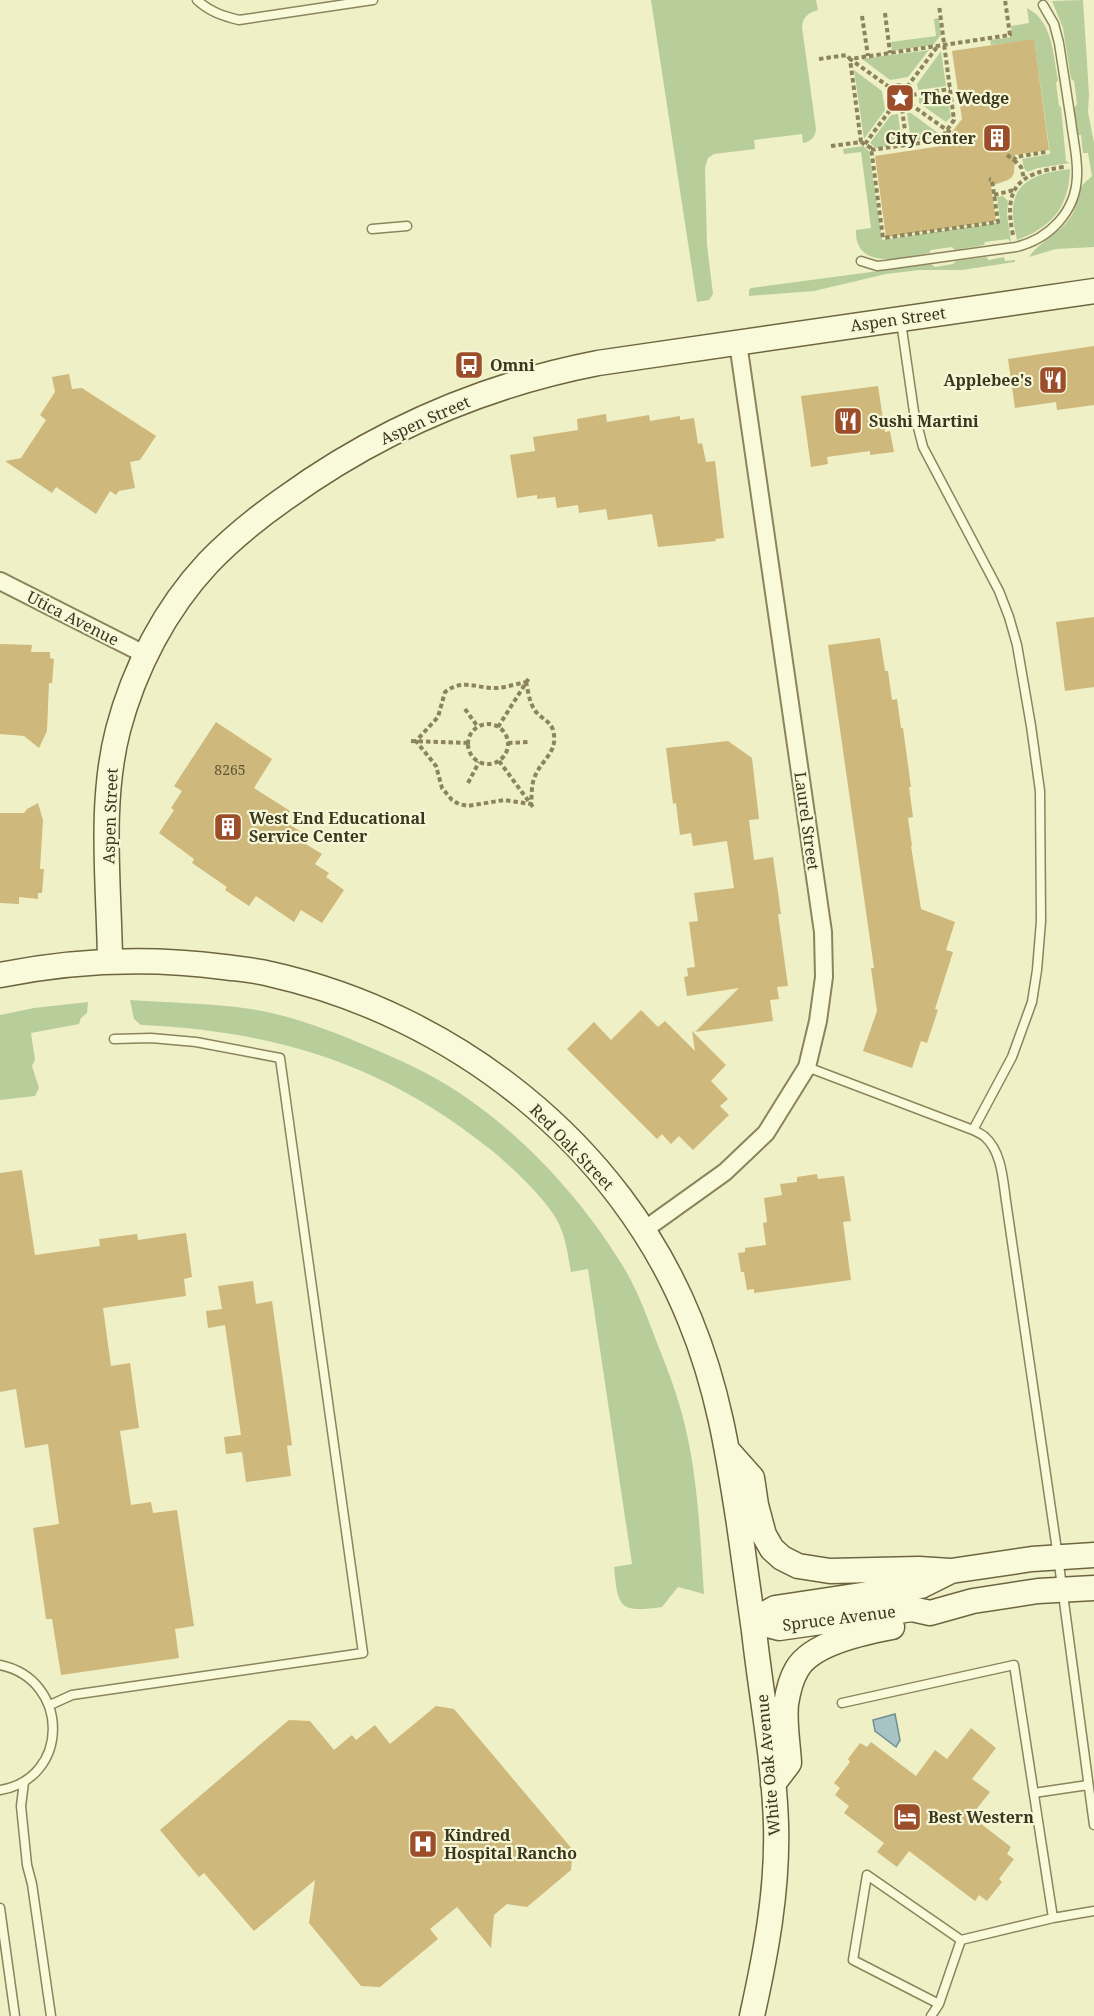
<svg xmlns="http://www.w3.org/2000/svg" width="1094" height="2016" font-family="'Noto Serif',serif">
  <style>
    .green { fill: #b8ce9a }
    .water { fill: #a8c3c3; stroke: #6e9092; stroke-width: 1.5 }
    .building { fill: #ceb87c }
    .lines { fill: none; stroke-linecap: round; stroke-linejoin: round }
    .lane-casing { stroke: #8c845b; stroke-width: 11 }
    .street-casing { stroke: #8c845b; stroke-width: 20 }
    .secondary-casing { stroke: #6e653e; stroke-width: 27 }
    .path { stroke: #8c845b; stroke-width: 4; stroke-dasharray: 4.5 3; stroke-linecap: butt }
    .lane { stroke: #f9fada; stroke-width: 8 }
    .street { stroke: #f9fada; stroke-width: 16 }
    .secondary { stroke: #f9fada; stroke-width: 24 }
    .labels { text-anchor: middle; stroke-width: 4.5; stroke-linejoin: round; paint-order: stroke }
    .number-label { font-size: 14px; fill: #605636 }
    .poi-label { font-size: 16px; font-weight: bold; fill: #3c361f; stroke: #f6f7d6; text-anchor: start }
    .street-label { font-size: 16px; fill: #3c361f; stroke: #f6f7d6 }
  </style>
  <rect width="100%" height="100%" fill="#eff0c6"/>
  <path class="green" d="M651 0H816L818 10C808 13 803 17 802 27L816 129C815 137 812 141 803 143L802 134 754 140 755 149 714 154 708 158 705 168 707 245 713 294 709 300 697 302Z
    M1083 0 1089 94 1088 112 1094 143V247L1056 249 1029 257C1040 241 1059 234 1070 218 1077 208 1077 196 1082 186 1084 183 1089 179 1092 176L1088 153H1083L1081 135H1078L1074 108 1077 104 1074 81 1071 79 1063 28 1052 1Z
    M1027 8C1053 21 1053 55 1058 80L1056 83 1059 106 1061 107 1066 161 1070 163 1038 168 1027 172 1024 168 1022 159 1050 154 1034 40 991 45 990 40 1012 37 1011 26 1029 23Z
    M939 18 941 35 933 45 892 51 891 42 936 36 934 19Z
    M929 50 908 77 890 80 862 59Z
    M941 51 946 86 918 90 917 84Z
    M854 70 882 91 885 110 864 139Z
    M947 94 951 117 946 122 919 103V98Z
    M907 113H911L938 133 934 138 911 141Z
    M898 114 902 144 876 148 870 143 891 115Z
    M863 146 869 151 882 240 996 223V221L1000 220 997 197 1003 196 1008 201 1007 214 1011 242 1008 239 985 242 984 245 955 250 952 247 931 250 929 253C910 256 868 269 858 244 856 240 856 235 856 230L871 228 861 152 844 154 843 149Z
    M1070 169C1069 207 1052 227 1017 240 1015 230 1012 218 1013 207 1016 177 1046 172 1070 169Z
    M986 257 989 260 1004 257 1005 261 1015 260V262L962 270H920L886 274 814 291 749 296V290L751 288 931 264 935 267 953 264 956 261Z
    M130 1000C170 1003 211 1003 251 1009 289 1015 327 1029 362 1044 389 1055 416 1067 442 1082 514 1125 577 1192 621 1263 635 1285 645 1311 654 1335 664 1361 675 1387 682 1414 698 1472 700 1535 704 1594L678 1587 662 1607C619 1613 618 1608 614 1567L632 1564 588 1269 571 1272C568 1256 566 1239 559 1224 549 1202 510 1165 491 1150 384 1064 276 1031 141 1025L134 1019Z
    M88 1002 87 1013 81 1018 79 1024 31 1033 35 1060 32 1066 39 1088 35 1096 0 1100V1015L34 1008Z"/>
  <path class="water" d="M895 1714 900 1740 896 1747 875 1731 873 1720Z"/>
  <path class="building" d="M1034 39 1049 150 1015 155 1014 173 1012 177 1008 180 991 186 996 221 886 237 875 156 941 146 962 119 952 51Z
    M1094 346V405L1057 410 1056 402 1015 408 1008 359Z
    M69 374 72 389 82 388 156 436 140 460 130 462 135 488 119 491 116 495 110 491 96 514 56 487 52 493 5 461 21 458 46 420 40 415 55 392 52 377Z
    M878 386 885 432 890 431 894 452 870 455V451L827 457 828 464 811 467 801 396Z
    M606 414 607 422 649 415 650 421 680 416V420L694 418 698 444 702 443 706 462 715 461 724 538 715 539 716 541 658 547 652 514 608 520 606 509 579 513 578 505 557 508 555 497 537 499V495L517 498 510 455 535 451 533 437 578 430 577 419Z
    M1094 617V687L1065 691 1056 622Z
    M880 638 885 671H888L892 700 897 699 901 728H903L911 787H909L913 817 908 818 912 846H911L921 909 955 922 946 950 953 952 935 1009 938 1010 927 1043 921 1041 912 1068 863 1051 877 1011 871 968H874L828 645Z
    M0 644 32 645 31 652H50V658L54 659 52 683H49L47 731 39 748 24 736 0 734Z
    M216 722 272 759 254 788 290 811 284 821 309 837 304 843 322 854 315 864 329 873 326 877 344 890 322 923 301 910 294 922 256 896 249 906 225 890 227 887 192 863 194 859 159 833 174 810 171 808 182 791 174 786Z
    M728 741 752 758 759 819 749 820 754 860 773 857 781 914H778L788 986 777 987 779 999 770 1000 773 1021 695 1032 739 988 687 996 684 977 688 976 687 968 695 967 689 922 698 921 694 893 734 888 727 841 693 846 691 833 680 835 676 803 673 804 666 748Z
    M38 803 43 820 40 869H44L42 893H38V899L19 897V904L0 903V813H24L27 809Z
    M641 1010 658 1027 665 1021 695 1051 692 1031 726 1065 711 1081 728 1099 720 1106 729 1115 693 1150 679 1136 671 1144 662 1134 657 1139 567 1049 594 1022 611 1040Z
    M22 1170 35 1255 100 1246 99 1239 137 1234 138 1240 186 1233 192 1277 184 1279 186 1296 103 1308 111 1366 130 1363 139 1428 120 1431 131 1505 151 1502 153 1513 177 1510 194 1626 175 1629 179 1658 61 1675 52 1619H46L33 1528 59 1524 48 1444 25 1448 16 1389 0 1392V1173Z
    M817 1174 818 1179 844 1176 851 1221 843 1222 851 1280 754 1293V1289L747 1290 744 1272H741L738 1253 745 1252V1248L766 1245 763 1223 767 1222 764 1198 782 1195 780 1184 797 1182V1177Z
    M253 1281 256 1304 272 1301 292 1445 287 1446 291 1476 246 1482 242 1452 226 1454 224 1437 241 1435 225 1325 208 1328 206 1311 222 1309 218 1286Z
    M436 1706 454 1709 573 1850 571 1870 527 1907 507 1904 494 1915 491 1948 457 1907 430 1929 438 1939 380 1987 361 1986 309 1923 315 1880 254 1931 204 1873 199 1877 160 1830 289 1720 310 1721 334 1750 352 1735 356 1740 375 1725 390 1744Z
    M971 1728 996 1748 972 1779 990 1792 971 1816 1011 1847 1007 1854 1014 1859 999 1879 1002 1882 987 1901 979 1895 975 1901 909 1851 897 1867 877 1852 884 1843 844 1813 849 1806 835 1795 840 1788 834 1783 850 1762 848 1759 860 1743 867 1747 871 1742 916 1776 935 1750 947 1759Z"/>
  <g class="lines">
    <g class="lane-casing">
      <path id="lane" d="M197 0C210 12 223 16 239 20L373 0
        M372 229 407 226
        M861 261 877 266 886 265 1016 247C1049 239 1076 212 1077 176 1078 158 1073 139 1071 121 1067 95 1063 69 1059 43L1054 24 1043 5
        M901 322 914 412 923 447 999 591 1009 617 1017 645 1031 726 1040 791 1041 921 1037 970 1032 1002 1012 1057 973 1130
        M807 1067 973 1130C977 1132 982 1134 985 1137 1002 1152 1003 1181 1006 1201L1058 1557 1094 1825
        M0 1665C71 1680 70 1779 0 1790
        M842 1703 1014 1665 1053 1918
        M50 1705 72 1695 363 1653 280 1058 196 1042 151 1038 114 1039
        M24 1782 21 1806 27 1865 32 1884 51 2016
        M1034 1793 1088 1785
        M0 1908 15 2016
        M939 2004 853 1960 867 1875 961 1940
        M931 2016 939 2004 961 1940 1053 1918 1094 1911"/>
    </g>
    <g class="street-casing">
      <path id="street" d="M0 581 146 655
        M644 1230 725 1172 766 1133 807 1067 818 1021 824 977 823 932 738 343"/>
    </g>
    <g class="secondary-casing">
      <path id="secondary" d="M110 960C109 884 99 804 118 730 134 669 165 609 208 563 231 539 257 518 284 499 378 431 485 385 598 363L1094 291
        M0 975C75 960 148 957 224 967 239 969 255 970 270 974 454 1015 619 1144 690 1320 718 1388 728 1452 739 1524 744 1559 749 1595 754 1631 761 1695 774 1760 776 1824 778 1889 766 1953 752 2016
        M728 1451 752 1478 756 1505 764 1535 772 1549 782 1558 798 1566 830 1571 919 1569 950 1571
        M753 1621 775 1608 921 1586 951 1571 1032 1559 1094 1555
        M753 1621 779 1628 912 1609 930 1613 973 1601 1038 1591 1094 1588
        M773 1784 789 1763C788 1744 784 1723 786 1704 788 1691 791 1679 797 1669 812 1643 865 1632 892 1627"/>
    </g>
    <path class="path" d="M885 13 890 53
      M862 16 868 56
      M819 59 847 55 850 59 1010 35 1005 0
      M888 97a12 12 0 1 1 24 0a12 12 0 1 1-24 0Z
      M907 87 937 47
      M912 95 950 89
      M910 104 951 133
      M902 109 907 145
      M861 142 850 59 892 89
      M865 144 893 106
      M831 146 861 142 871 148 883 238 998 222 992 180 989 179
      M871 150 940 140 954 120 939 5
      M1007 155 1014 160 1016 157 1046 152
      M1014 160 1021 167 1024 178
      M994 195 1014 190
      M1013 235C1003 188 1018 173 1064 167
      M526 682C528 690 529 701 534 709 539 718 550 720 553 730 559 752 542 759 535 776 531 785 532 795 531 804L504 800 468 806 459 804 452 800 442 788 436 766 416 741 438 717 445 692C463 678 478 689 497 688 507 687 517 684 526 682Z
      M465 709 478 727
      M468 744a20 20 0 1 1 40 0a20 20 0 1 1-40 0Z
      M498 727 529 678
      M411 741 468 743
      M508 743 528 742
      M499 761 533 807
      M468 783 479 762"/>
    <use href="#lane" class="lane"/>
    <use href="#street" class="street"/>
    <use href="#secondary" class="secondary"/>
  </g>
  <defs>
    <g id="sight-square" transform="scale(1.5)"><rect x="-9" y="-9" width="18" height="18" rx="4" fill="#9c4d2a" stroke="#f6f7d6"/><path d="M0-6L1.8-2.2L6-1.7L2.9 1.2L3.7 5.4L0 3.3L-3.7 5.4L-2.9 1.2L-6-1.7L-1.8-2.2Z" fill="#fff"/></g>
    <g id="building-square" transform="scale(1.5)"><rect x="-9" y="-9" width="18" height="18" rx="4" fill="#9c4d2a" stroke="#f6f7d6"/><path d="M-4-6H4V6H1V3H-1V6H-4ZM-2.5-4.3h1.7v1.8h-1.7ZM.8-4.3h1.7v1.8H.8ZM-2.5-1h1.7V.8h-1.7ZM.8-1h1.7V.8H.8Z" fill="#fff"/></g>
    <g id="bus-square" transform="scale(1.5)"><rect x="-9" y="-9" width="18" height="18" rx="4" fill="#9c4d2a" stroke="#f6f7d6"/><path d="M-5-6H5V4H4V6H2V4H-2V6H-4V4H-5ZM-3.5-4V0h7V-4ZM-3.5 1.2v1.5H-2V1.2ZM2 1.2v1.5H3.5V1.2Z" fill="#fff"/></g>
    <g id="restaurant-square" transform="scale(1.5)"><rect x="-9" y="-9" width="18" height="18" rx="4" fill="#9c4d2a" stroke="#f6f7d6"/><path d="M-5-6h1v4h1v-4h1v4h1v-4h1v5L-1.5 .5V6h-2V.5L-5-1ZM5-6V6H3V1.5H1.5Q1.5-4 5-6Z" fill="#fff"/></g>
    <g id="hotel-square" transform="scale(1.5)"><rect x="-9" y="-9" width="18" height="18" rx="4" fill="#9c4d2a" stroke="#f6f7d6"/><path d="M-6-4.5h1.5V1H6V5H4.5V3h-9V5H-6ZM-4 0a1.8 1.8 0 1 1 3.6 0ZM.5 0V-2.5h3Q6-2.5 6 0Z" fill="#fff"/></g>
    <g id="hospital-square" transform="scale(1.5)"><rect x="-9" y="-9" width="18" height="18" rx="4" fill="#9c4d2a" stroke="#f6f7d6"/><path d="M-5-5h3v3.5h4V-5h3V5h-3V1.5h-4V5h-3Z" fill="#fff"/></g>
  </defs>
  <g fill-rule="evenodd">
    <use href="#sight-square" x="900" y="98"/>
    <use href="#building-square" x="997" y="138"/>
    <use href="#bus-square" x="469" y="365"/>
    <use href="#restaurant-square" x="1053" y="380"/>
    <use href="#restaurant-square" x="848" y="421"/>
    <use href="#building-square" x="228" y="827"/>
    <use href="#hotel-square" x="907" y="1817"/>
    <use href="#hospital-square" x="423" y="1844"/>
  </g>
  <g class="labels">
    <g class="number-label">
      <text x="230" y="775">8265</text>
    </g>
    <g class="poi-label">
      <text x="921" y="104">The Wedge</text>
      <text x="976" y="144" text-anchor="end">City Center</text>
      <text x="490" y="371">Omni</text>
      <text x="1032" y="386" text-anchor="end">Applebee's</text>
      <text x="869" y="427">Sushi Martini</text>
      <text x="249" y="824">West End Educational<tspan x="249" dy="18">Service Center</tspan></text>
      <text x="928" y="1823">Best Western</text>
      <text x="444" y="1841">Kindred<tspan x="444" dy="18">Hospital Rancho</tspan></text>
    </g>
    <g class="street-label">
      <text transform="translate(898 319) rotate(-8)" y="6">Aspen Street</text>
      <text transform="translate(425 420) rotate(-24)" y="6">Aspen Street</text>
      <text transform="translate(73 618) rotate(27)" y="6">Utica Avenue</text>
      <text transform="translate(110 816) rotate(-88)" y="6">Aspen Street</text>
      <text transform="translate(807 821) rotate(82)" y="6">Laurel Street</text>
      <text transform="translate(572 1147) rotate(46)" y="6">Red Oak Street</text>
      <text transform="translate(839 1618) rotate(-7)" y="6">Spruce Avenue</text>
      <text transform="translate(768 1765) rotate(-95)" y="6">White Oak Avenue</text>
    </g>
  </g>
</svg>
